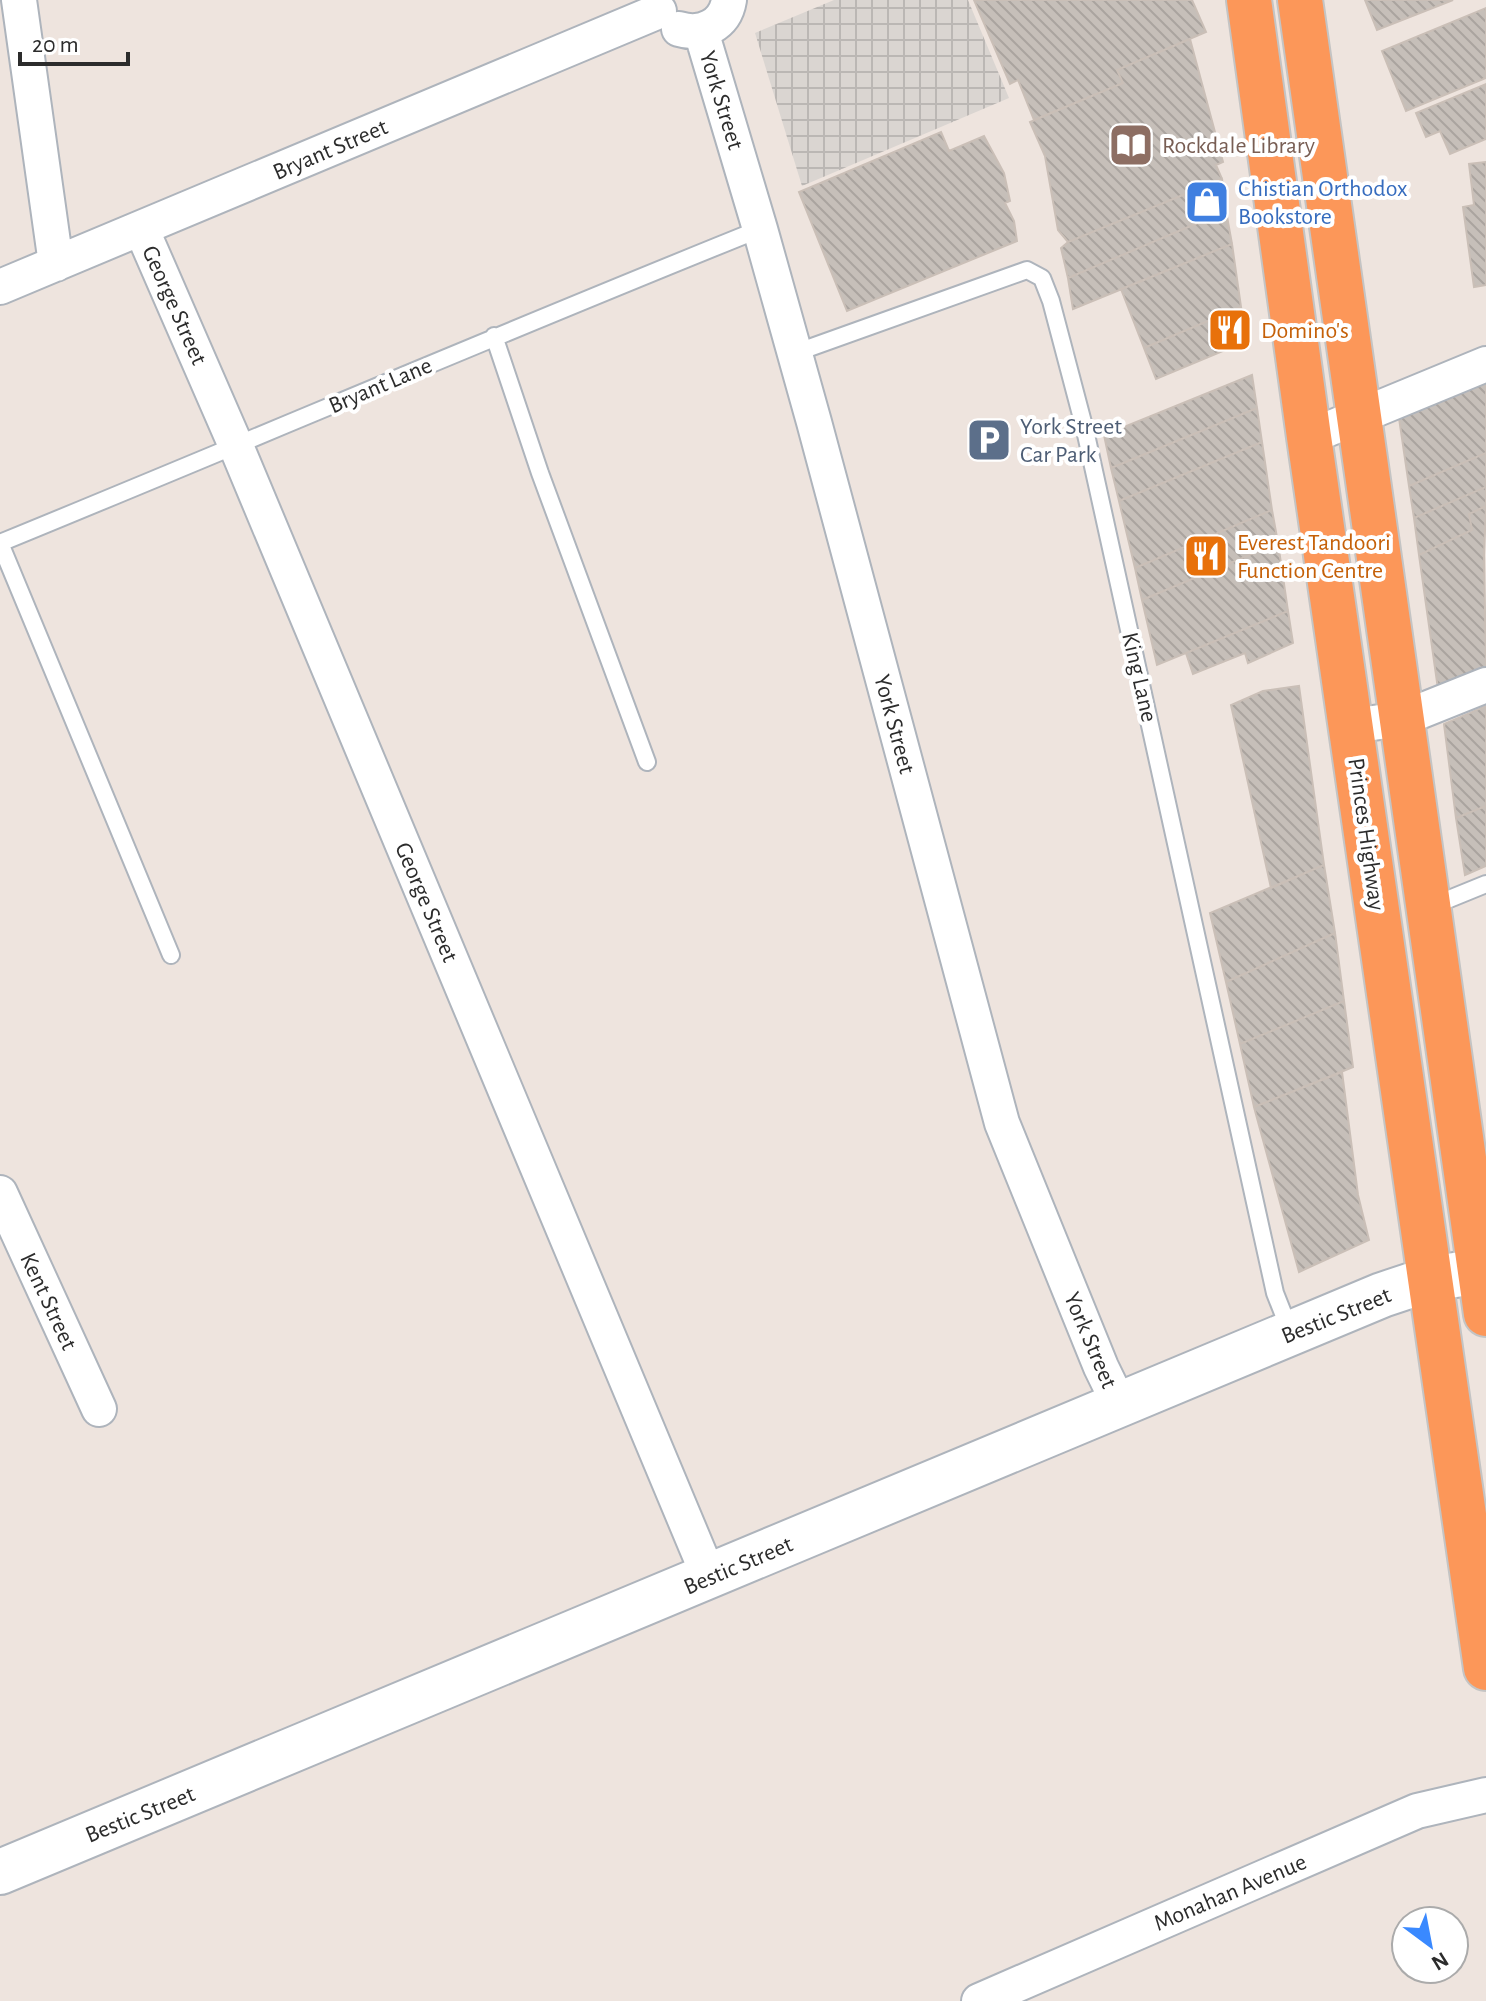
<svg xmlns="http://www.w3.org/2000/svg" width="1486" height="2001" font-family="'Alegreya Sans',sans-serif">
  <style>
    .plaza { fill: url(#plaza-grid) }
    .building { fill: url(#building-back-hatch); stroke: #cabfb7; stroke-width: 2 }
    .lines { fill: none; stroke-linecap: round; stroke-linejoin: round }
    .service-casing { stroke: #aeb4bc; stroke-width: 20 }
    .minor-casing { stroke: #aeb4bc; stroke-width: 38 }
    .secondary-casing { stroke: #aeb4bc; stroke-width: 48 }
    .trunk-casing { stroke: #c4c4c4; stroke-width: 48 }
    .service { stroke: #fff; stroke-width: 16 }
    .minor { stroke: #fff; stroke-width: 34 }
    .secondary { stroke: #fff; stroke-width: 44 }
    .trunk { stroke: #fc9759; stroke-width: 44 }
    .labels { text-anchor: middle; stroke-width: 8; stroke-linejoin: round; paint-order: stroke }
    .street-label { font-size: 24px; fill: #2c2c2c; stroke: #fff }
    .education-label { font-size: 24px; fill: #785e54; stroke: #fff; text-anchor: start }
    .shop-label { font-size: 24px; fill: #366cbe; stroke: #fff; text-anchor: start }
    .food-label { font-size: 24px; fill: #c56008; stroke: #fff; text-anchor: start }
    .service-label { font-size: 24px; fill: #4e5e75; stroke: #fff; text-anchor: start }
  </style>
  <defs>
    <pattern id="plaza-grid" width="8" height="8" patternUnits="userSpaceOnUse" patternTransform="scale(2)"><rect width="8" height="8" fill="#dad5d1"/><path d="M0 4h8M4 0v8" fill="none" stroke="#bbb7b4"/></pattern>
    <pattern id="building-back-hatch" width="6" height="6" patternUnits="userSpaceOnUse" patternTransform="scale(2)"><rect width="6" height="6" fill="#c6bfb9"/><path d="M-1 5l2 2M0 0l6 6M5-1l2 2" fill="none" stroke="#aaa49f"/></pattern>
  </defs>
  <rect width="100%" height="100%" fill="#eee4de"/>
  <path class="plaza" d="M834 0H968L1009 98 802 186 755 33Z"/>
  <path class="building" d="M974 0H1192L1206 32 1117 70 1123 83 1034 120 1018 80 1010 84Z
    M1365 0H1453L1377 30Z
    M1486 8V78L1406 111 1382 51Z
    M1190 39 1223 162 1216 165 1222 179 1068 242 1058 230 1045 156 1030 122 1123 83 1117 70Z
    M1486 84V139L1450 154 1440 131 1426 137 1416 113Z
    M941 132 949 151 984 136 1004 173 1010 201 1005 203 1014 221 1017 241 847 311 799 192Z
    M1486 162V285L1474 287 1463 207 1474 205 1469 164Z
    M1222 179 1226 211 1068 278 1061 248 1068 242Z
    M1226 211 1232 244 1073 309 1068 278Z
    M1232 244 1241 307 1144 348 1121 289Z
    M1241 307 1247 341 1156 379 1144 348Z
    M1252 375 1257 408 1111 468 1104 435Z
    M1486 380V453L1409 486 1399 418Z
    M1257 408 1262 442 1119 501 1111 468Z
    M1262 442 1272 510 1135 568 1119 501Z
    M1486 453V487L1414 518 1409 486Z
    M1486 487V506L1469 514 1472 530 1419 555 1414 518Z
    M1486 506 1484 555 1486 669 1438 689 1419 555 1472 530 1469 514Z
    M1272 510 1278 543 1142 600 1135 568Z
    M1278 543 1288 611 1157 665 1142 600Z
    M1288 611 1293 643 1248 663 1245 653 1193 674 1186 653Z
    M1299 686 1324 865 1271 888 1231 705 1263 691Z
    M1486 706V806L1456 818 1444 724Z
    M1486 806V866L1465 875 1456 818Z
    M1324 865 1335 933 1226 982 1210 913Z
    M1335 933 1344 1001 1240 1044 1226 982Z
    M1344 1001 1353 1067 1254 1107 1240 1044Z
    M1342 1072 1358 1195 1369 1240 1299 1272 1254 1107Z"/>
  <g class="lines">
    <g class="service-casing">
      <path id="service" d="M494 336 540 473 647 762
        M795 353 1027 270 1042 278 1051 301 1085 430 1275 1293 1290 1331
        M0 543C254 439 506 331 760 229
        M0 543 171 955
        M1432 906 1486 884"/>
    </g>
    <g class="minor-casing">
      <path id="minor" d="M19 0 56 264
        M679 29C702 36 725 25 729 0
        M701 31 760 229 814 422 1002 1123 1101 1367 1120 1406
        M141 228 236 446 709 1577
        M0 287 659 11
        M1309 437 1486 364
        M1352 726 1401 719 1486 685
        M0 1193 99 1409
        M979 2001 1417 1811 1486 1795"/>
    </g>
    <g class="secondary-casing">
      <path id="secondary" d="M0 1872 1382 1295 1430 1279 1480 1271"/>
    </g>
    <g class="trunk-casing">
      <path id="trunk" d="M1249 0 1309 437 1486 1668
        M1300 0 1486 1314"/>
    </g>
    <use href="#service" class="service"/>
    <use href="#minor" class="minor"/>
    <use href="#secondary" class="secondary"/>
    <use href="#trunk" class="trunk"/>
  </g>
  <defs>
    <g id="library-square" transform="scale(2.3)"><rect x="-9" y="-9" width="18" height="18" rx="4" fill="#8d6e63" stroke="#fff"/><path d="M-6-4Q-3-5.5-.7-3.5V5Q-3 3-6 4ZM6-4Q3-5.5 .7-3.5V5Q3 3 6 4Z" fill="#fff"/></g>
    <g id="shop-square" transform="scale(2.3)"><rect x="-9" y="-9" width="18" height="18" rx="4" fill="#3f7fe0" stroke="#fff"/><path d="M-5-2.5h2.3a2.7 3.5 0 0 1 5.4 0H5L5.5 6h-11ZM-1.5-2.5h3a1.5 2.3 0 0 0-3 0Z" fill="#fff"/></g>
    <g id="restaurant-square" transform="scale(2.3)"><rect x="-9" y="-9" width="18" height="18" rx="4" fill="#e8710a" stroke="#fff"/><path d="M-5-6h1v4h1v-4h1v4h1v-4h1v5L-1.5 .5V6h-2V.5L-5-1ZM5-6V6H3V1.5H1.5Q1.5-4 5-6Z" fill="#fff"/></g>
    <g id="parking-square" transform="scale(2.3)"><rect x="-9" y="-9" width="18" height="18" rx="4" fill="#5c6f8a" stroke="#fff"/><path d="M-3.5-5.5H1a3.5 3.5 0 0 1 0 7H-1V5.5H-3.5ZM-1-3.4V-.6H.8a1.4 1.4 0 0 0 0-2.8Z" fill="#fff"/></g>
  </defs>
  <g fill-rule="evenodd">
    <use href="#library-square" x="1131" y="145"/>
    <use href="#shop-square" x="1207" y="202"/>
    <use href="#restaurant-square" x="1230" y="330"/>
    <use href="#parking-square" x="989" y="440"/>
    <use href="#restaurant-square" x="1206" y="556"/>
  </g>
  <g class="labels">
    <g class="street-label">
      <text transform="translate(722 100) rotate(73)" y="8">York Street</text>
      <text transform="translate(330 149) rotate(-23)" y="8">Bryant Street</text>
      <text transform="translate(175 305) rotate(66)" y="8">George Street</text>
      <text transform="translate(380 385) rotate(-23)" y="8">Bryant Lane</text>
      <text transform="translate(1140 677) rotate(77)" y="8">King Lane</text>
      <text transform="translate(895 724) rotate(75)" y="8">York Street</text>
      <text transform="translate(1367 834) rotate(82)" y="8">Princes Highway</text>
      <text transform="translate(427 902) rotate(67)" y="8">George Street</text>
      <text transform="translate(49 1301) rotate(65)" y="8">Kent Street</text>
      <text transform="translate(1336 1315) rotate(-22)" y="8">Bestic Street</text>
      <text transform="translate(1091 1340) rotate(67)" y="8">York Street</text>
      <text transform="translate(738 1565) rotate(-23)" y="8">Bestic Street</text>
      <text transform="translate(140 1814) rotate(-22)" y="8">Bestic Street</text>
      <text transform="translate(1230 1892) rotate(-23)" y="8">Monahan Avenue</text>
    </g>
    <g class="education-label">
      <text x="1162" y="153">Rockdale Library</text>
    </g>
    <g class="shop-label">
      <text x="1238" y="196">Chistian Orthodox<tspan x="1238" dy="28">Bookstore</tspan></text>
    </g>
    <g class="food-label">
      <text x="1261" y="338">Domino's</text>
      <text x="1237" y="550">Everest Tandoori<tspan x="1237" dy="28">Function Centre</tspan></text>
    </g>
    <g class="service-label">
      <text x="1020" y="434">York Street<tspan x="1020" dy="28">Car Park</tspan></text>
    </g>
  </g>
  <g transform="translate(1430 1945) rotate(148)"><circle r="38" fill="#ffffff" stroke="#ababab" stroke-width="2"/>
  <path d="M0-6L14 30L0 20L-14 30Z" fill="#3a89ff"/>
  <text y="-12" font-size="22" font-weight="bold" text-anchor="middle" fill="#2c2c2c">N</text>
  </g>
  <path d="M20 52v12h108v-12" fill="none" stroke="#2c2c2c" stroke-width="4"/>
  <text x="32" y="52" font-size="24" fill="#2c2c2c" stroke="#ffffff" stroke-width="6" paint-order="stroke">20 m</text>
</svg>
